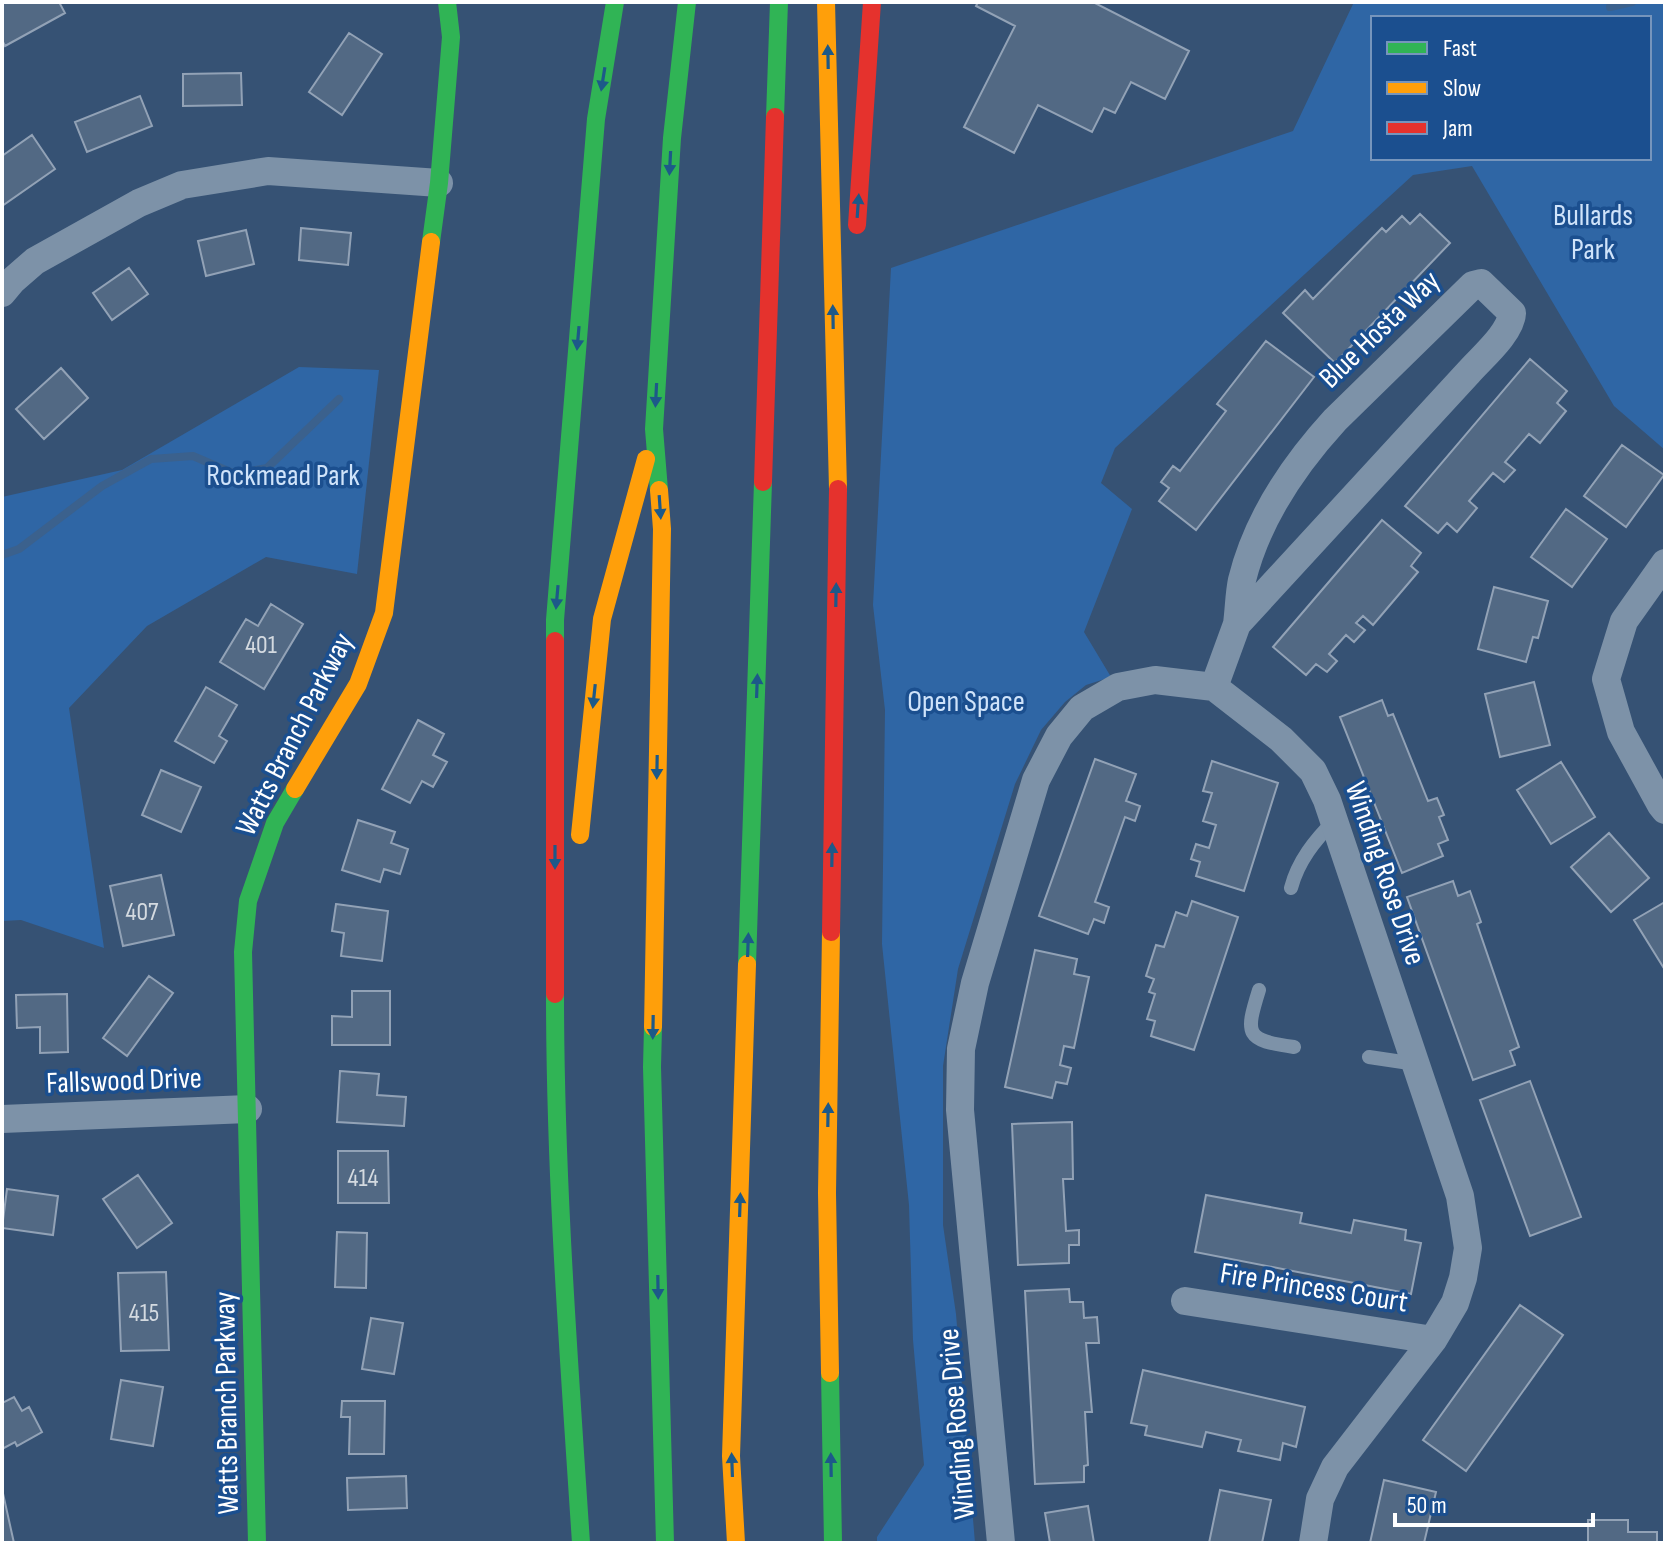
<svg xmlns="http://www.w3.org/2000/svg" width="1667" height="1545" font-family="'Sofia Sans Condensed',sans-serif">
  <style>
    .green { fill: #2f66a5; fill-rule: evenodd }
    .lines { fill: none; stroke-linecap: round; stroke-linejoin: round }
    .stream { stroke: #3b618d; stroke-width: 8 }
    .building { fill: #526984; stroke: #92a2b6; stroke-width: 2 }
    .lane { stroke: #7d92a8; stroke-width: 14 }
    .street { stroke: #7d92a8; stroke-width: 28 }
    .fast { stroke: #30b455; stroke-width: 18 }
    .slow { stroke: #ff9f0a; stroke-width: 18 }
    .jam { stroke: #e5322d; stroke-width: 18 }
    .oneway { fill: #1d5989 }
    .labels { text-anchor: middle; stroke-width: 7; stroke-linejoin: round; paint-order: stroke }
    .number-label { font-size: 26px; fill: #d4dae0 }
    .park-label { font-size: 30px; fill: #cfe3fa; stroke: #1b4f8f }
    .street-label { font-size: 30px; fill: #fff; stroke: #1b4f8f }
  </style>
  <rect width="100%" height="100%" fill="#365274"/>
  <path class="green" d="M1354 2H1665V450L1614 406 1472 166 1413 175 1115 448 1101 483 1132 509 1084 632 1111 677 1086 685 1065 702 1041 730 1015 784 958 969 943 1066V1225L956 1314 975 1543H877V1537L924 1465 913 1340 909 1205 882 944 885 710 873 605 891 268 1293 131ZM1373 18H1649V158H1373Z
    M299 367 379 370 357 574 266 557 147 626 69 708 104 948 21 920 2 921V497L122 470Z"/>
  <g class="lines">
    <path class="stream" d="M1610 7 1632 2
      M2 555 19 549 102 486 151 459 193 456 235 474 267 468 339 399"/>
  </g>
  <path class="building" d="M5 2H59L65 13 5 46 2 40V4Z
    M978 2H1093L1189 51 1165 99 1131 82 1115 113 1104 108 1092 132 1038 105 1014 153 964 127 1015 26 976 6Z
    M349 33 382 54 342 115 309 92Z
    M241 73 242 105 183 106V74Z
    M140 96 152 126 87 152 75 122Z
    M32 135 55 169 2 206V156Z
    M1420 214 1450 243 1335 363 1283 313 1305 290 1313 299 1382 228 1386 232 1402 216 1410 224Z
    M301 228 351 233 348 265 299 260Z
    M246 230 254 264 206 276 198 241Z
    M129 268 148 294 112 320 93 293Z
    M1266 341 1314 377 1196 530 1159 501 1169 488 1161 482 1173 466 1180 471 1226 411 1217 404Z
    M1530 359 1567 391 1557 403 1566 411 1540 443 1529 434 1505 462 1515 470 1504 482 1493 473 1469 501 1477 508 1457 532 1447 523 1438 533 1405 506Z
    M61 368 88 398 44 439 16 409Z
    M1622 445 1664 475 1626 527 1584 496Z
    M1566 509 1607 539 1572 587 1531 557Z
    M1382 520 1421 553 1411 566 1418 572 1373 625 1363 616 1356 623 1365 630 1354 642 1346 635 1329 654 1337 661 1327 672 1316 664 1306 675 1273 647Z
    M1494 587 1548 601 1538 638 1533 637 1526 662 1478 649Z
    M271 604 303 624 264 689 220 662 246 619 258 626Z
    M1534 682 1550 745 1500 757 1485 694Z
    M206 687 237 705 219 736 227 741 214 763 175 741Z
    M1382 700 1388 716 1393 714 1428 801 1437 798 1444 815 1439 817 1448 840 1438 844 1443 856 1402 873 1340 717Z
    M418 720 444 734 433 755 447 762 433 787 422 781 410 803 382 789Z
    M1095 759 1136 774 1126 801 1140 806 1135 821 1125 817 1095 902 1109 907 1104 923 1094 919 1088 934 1039 916Z
    M1212 761 1278 783 1244 891 1196 876 1200 862 1191 859 1196 844 1209 848 1216 825 1203 821 1212 793 1203 791Z
    M1561 762 1595 817 1551 844 1517 790Z
    M161 770 201 787 181 832 142 815Z
    M358 820 395 832 391 843 408 849 400 874 384 869 380 882 342 870Z
    M1609 833 1649 878 1611 912 1571 867Z
    M161 875 174 935 123 946 110 886Z
    M1453 881 1458 896 1470 891 1481 922 1477 924 1519 1047 1510 1051 1515 1065 1473 1080 1407 897Z
    M1192 901 1238 917 1194 1050 1151 1036 1155 1021 1147 1019 1155 994 1149 992 1154 979 1146 976 1156 945 1164 947 1176 912 1187 916Z
    M1665 902V970L1634 920Z
    M336 904 388 911 382 961 341 956 344 933 332 931Z
    M1035 950 1077 959 1074 974 1089 977 1074 1048 1064 1046 1060 1065 1071 1068 1067 1084 1056 1082 1052 1098 1005 1087Z
    M149 976 173 993 127 1056 103 1038Z
    M352 991H390V1045H332V1016L352 1017Z
    M67 994 68 1052 40 1053V1027L17 1028 16 995Z
    M340 1071 379 1074 377 1095 406 1097 404 1126 337 1122Z
    M1530 1081 1581 1217 1530 1236 1480 1100Z
    M1072 1122 1073 1179H1063L1066 1231 1079 1230V1245H1069V1263L1018 1265 1012 1124Z
    M338 1151H388L389 1203H338Z
    M138 1175 172 1223 137 1248 103 1199Z
    M7 1189 58 1196 53 1235 2 1228Z
    M1206 1195 1302 1213 1300 1223 1351 1233 1354 1220 1406 1230 1405 1240 1421 1243 1411 1294 1195 1252Z
    M337 1232 367 1233 366 1288 335 1287Z
    M166 1272 169 1350 121 1351 118 1273Z
    M1069 1289 1070 1302H1083L1084 1318 1097 1317 1099 1343H1086L1092 1412H1085L1088 1465 1084 1466V1482L1035 1484 1025 1291Z
    M1520 1305 1563 1335 1466 1471 1423 1440Z
    M371 1318 403 1323 394 1374 362 1369Z
    M1143 1370 1305 1407 1296 1447 1283 1443 1280 1460 1238 1451 1241 1440 1206 1432 1202 1447 1145 1435 1147 1426 1131 1423Z
    M121 1380 163 1387 153 1446 111 1439Z
    M14 1397 22 1411 29 1407 42 1432 17 1446 15 1442 2 1449V1403Z
    M342 1401H385L384 1454H349L350 1417H341Z
    M406 1476 407 1508 348 1510 347 1478Z
    M1384 1480 1436 1492 1424 1543H1370Z
    M2 1489 14 1543H2Z
    M1220 1490 1271 1500 1262 1543H1209Z
    M1088 1506 1094 1543H1050L1045 1513Z
    M1588 1520H1628V1532H1657V1543H1588Z"/>
  <g class="lines">
    <path class="lane" d="M1291 888C1298 861 1315 840 1334 821
      M1259 990C1245 1035 1245 1040 1294 1047
      M1369 1057 1416 1064"/>
    <path class="street" d="M2 293 12 281 35 261 139 203 182 185 268 171 439 183
      M1665 563 1624 621 1606 679 1621 732 1661 805 1665 810
      M1214 687 1237 624 1468 373C1481 358 1511 333 1512 313L1481 283 1473 285 1335 420C1293 466 1257 519 1242 580 1239 594 1239 609 1237 624
      M2 1119 248 1109
      M1185 1301 1433 1340
      M1001 1543 960 1110 961 1049 975 983 1036 780 1059 736 1082 708 1118 687 1155 680 1214 687 1281 739 1313 771 1327 800 1460 1196 1468 1248 1463 1278 1455 1303 1433 1340 1335 1467 1320 1499 1313 1543"/>
    <path class="fast" d="M775 117 779 2
      M431 242 439 183 451 37 447 2
      M659 490 654 429 672 138 687 2
      M555 641V620L596 119 615 2
      M747 964 763 482
      M555 994C555 1177 569 1360 581 1543
      M653 1027 652 1067 665 1543
      M830 1373 833 1543
      M257 1543 243 952 248 901 275 823 295 789"/>
    <path class="slow" d="M826 2 838 489
      M295 789 358 684 384 613 431 242
      M580 835 602 619 646 459
      M653 1027 662 529 659 490
      M830 1373 827 1193 831 932
      M736 1543 731 1456 747 964"/>
    <path class="jam" d="M857 225 872 2
      M763 482 775 117
      M555 641V994
      M831 932 838 489"/>
  </g>
  <defs><path id="oneway-solid" d="M-6-.8H1V-3.2L6.5 0L1 3.2V.8H-6Z" transform="scale(2)"/></defs>
  <g class="oneway">
    <use href="#oneway-solid" transform="translate(828 57) rotate(-91)"/>
    <use href="#oneway-solid" transform="translate(603 79) rotate(99)"/>
    <use href="#oneway-solid" transform="translate(670 163) rotate(93)"/>
    <use href="#oneway-solid" transform="translate(858 206) rotate(-86)"/>
    <use href="#oneway-solid" transform="translate(833 317) rotate(-91)"/>
    <use href="#oneway-solid" transform="translate(578 338) rotate(95)"/>
    <use href="#oneway-solid" transform="translate(656 395) rotate(93)"/>
    <use href="#oneway-solid" transform="translate(660 507) rotate(86)"/>
    <use href="#oneway-solid" transform="translate(836 595) rotate(-89)"/>
    <use href="#oneway-solid" transform="translate(557 597) rotate(95)"/>
    <use href="#oneway-solid" transform="translate(757 686) rotate(-88)"/>
    <use href="#oneway-solid" transform="translate(594 696) rotate(96)"/>
    <use href="#oneway-solid" transform="translate(657 767) rotate(91)"/>
    <use href="#oneway-solid" transform="translate(832 855) rotate(-89)"/>
    <use href="#oneway-solid" transform="translate(555 857) rotate(90)"/>
    <use href="#oneway-solid" transform="translate(748 945) rotate(-88)"/>
    <use href="#oneway-solid" transform="translate(653 1027) rotate(91)"/>
    <use href="#oneway-solid" transform="translate(828 1115) rotate(-89)"/>
    <use href="#oneway-solid" transform="translate(740 1205) rotate(-88)"/>
    <use href="#oneway-solid" transform="translate(658 1287) rotate(89)"/>
    <use href="#oneway-solid" transform="translate(732 1465) rotate(-92)"/>
    <use href="#oneway-solid" transform="translate(831 1465) rotate(-91)"/>
  </g>
  <g class="labels">
    <g class="number-label">
      <text x="261" y="653">401</text>
      <text x="142" y="920">407</text>
      <text x="363" y="1186">414</text>
      <text x="144" y="1321">415</text>
    </g>
    <g class="park-label">
      <text x="1593" y="225">Bullards<tspan x="1593" dy="34">Park</tspan></text>
      <text x="283" y="485">Rockmead Park</text>
      <text x="966" y="711">Open Space</text>
    </g>
    <g class="street-label">
      <text transform="translate(1379 329) rotate(-44)" y="10">Blue Hosta Way</text>
      <text transform="translate(294 734) rotate(-63)" y="10">Watts Branch Parkway</text>
      <text transform="translate(1386 873) rotate(71)" y="10">Winding Rose Drive</text>
      <text transform="translate(124 1080) rotate(-2)" y="10">Fallswood Drive</text>
      <text transform="translate(1314 1287) rotate(9)" y="10">Fire Princess Court</text>
      <text transform="translate(226 1403) rotate(-91)" y="10">Watts Branch Parkway</text>
      <text transform="translate(956 1424) rotate(-95)" y="10">Winding Rose Drive</text>
    </g>
  </g>
  <rect width="1667" height="1545" fill="none" stroke="#ffffff" stroke-width="8"/>
  <rect x="1371" y="16" width="280" height="144" fill="#1b4f8f" stroke="#7695bc" stroke-width="2"/>
  <rect x="1387" y="42" width="40" height="12" fill="#30b455" stroke="#7695bc" stroke-width="2"/>
  <text x="1443" y="56" font-size="24" fill="#ffffff">Fast</text>
  <rect x="1387" y="82" width="40" height="12" fill="#ff9f0a" stroke="#7695bc" stroke-width="2"/>
  <text x="1443" y="96" font-size="24" fill="#ffffff">Slow</text>
  <rect x="1387" y="122" width="40" height="12" fill="#e5322d" stroke="#7695bc" stroke-width="2"/>
  <text x="1443" y="136" font-size="24" fill="#ffffff">Jam</text>
  <path d="M1395 1513v12h198v-12" fill="none" stroke="#ffffff" stroke-width="4"/>
  <text x="1407" y="1513" font-size="24" fill="#ffffff" stroke="#1b4f8f" stroke-width="6" paint-order="stroke">50 m</text>
</svg>
